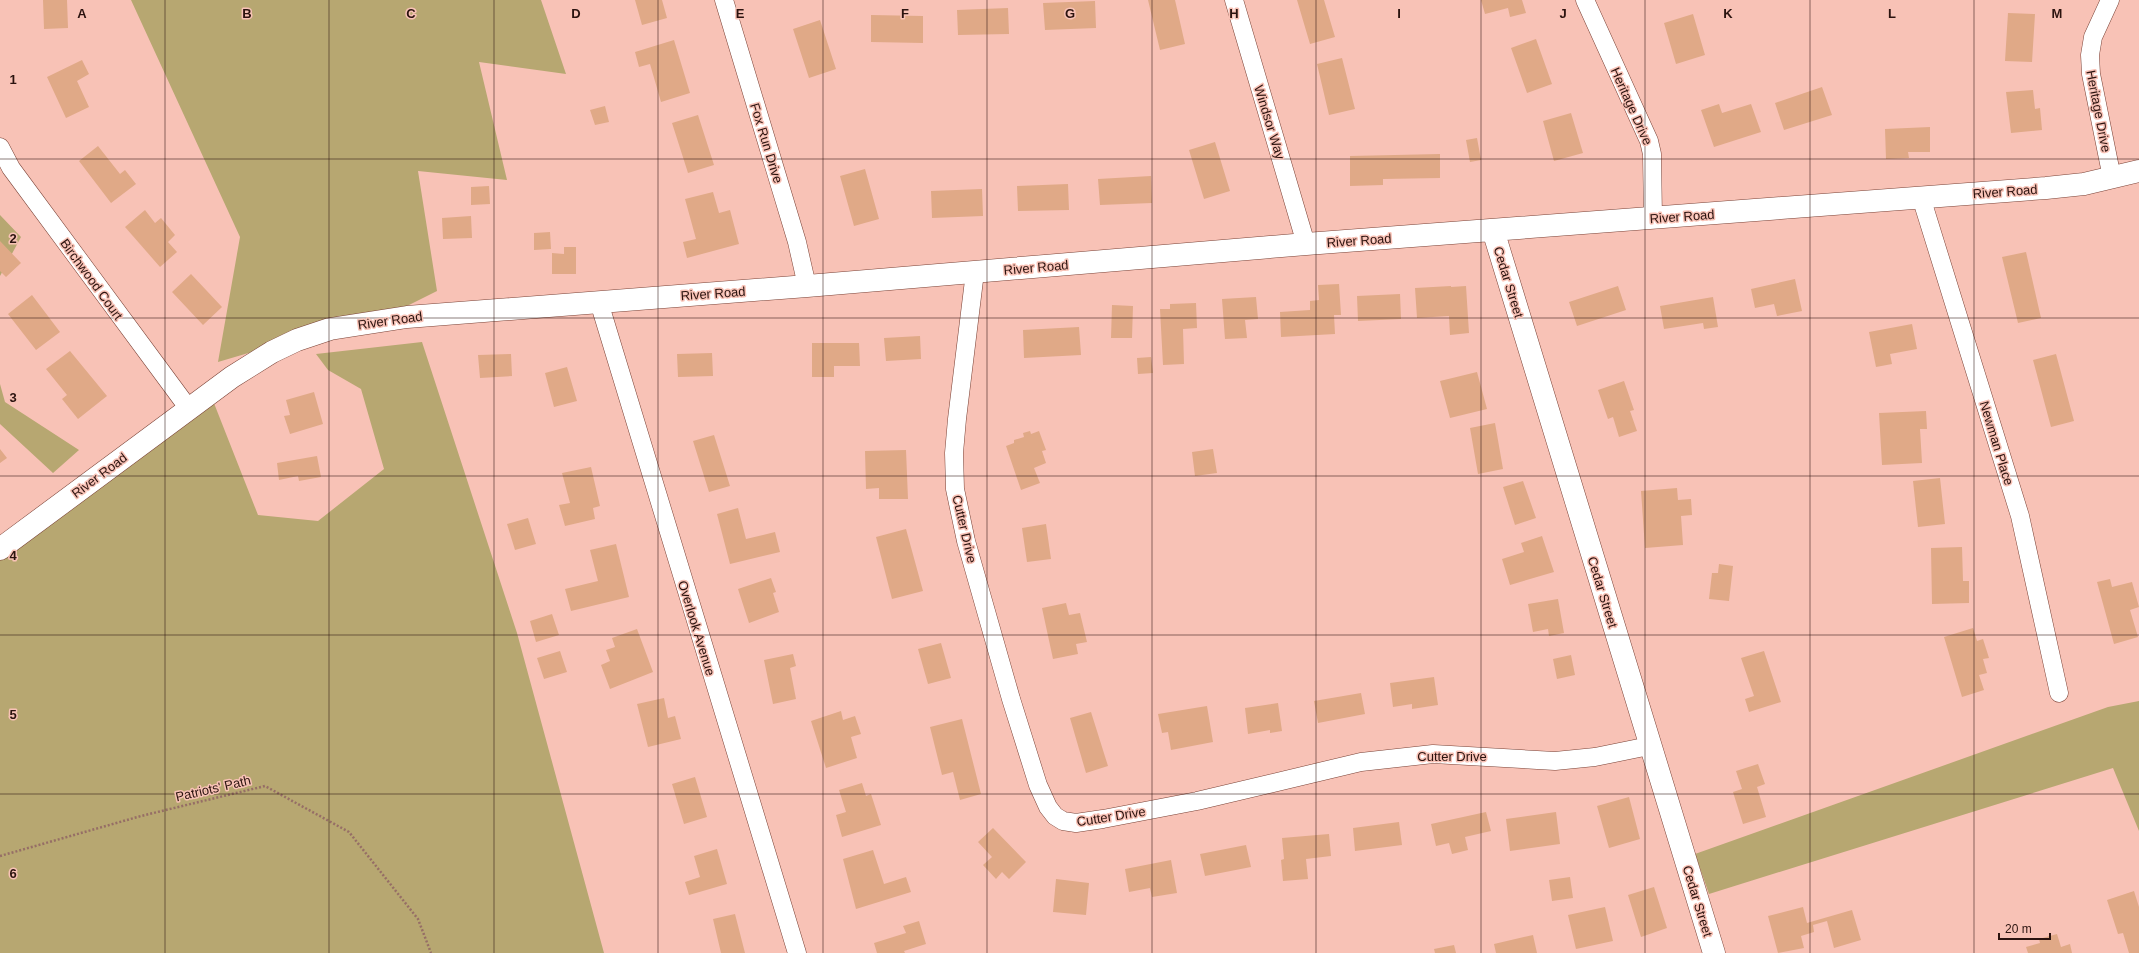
<svg xmlns="http://www.w3.org/2000/svg" width="2139" height="953" font-family="Helvetica,sans-serif">
  <style>
    .green { fill: #b7a771 }
    .building { fill: #e0a987 }
    .lines { fill: none; stroke-linecap: round; stroke-linejoin: round }
    .minor-casing { stroke: #7a4236; stroke-width: 19 }
    .tertiary-casing { stroke: #7a4236; stroke-width: 23 }
    .path { stroke: #966e66; stroke-width: 2.5; stroke-dasharray: 2 2; stroke-linecap: butt }
    .minor { stroke: #fff; stroke-width: 18 }
    .tertiary { stroke: #fff; stroke-width: 22 }
    .grid { fill: none; stroke: #2b130f; stroke-width: 1; stroke-opacity: 0.55 }
    .labels { text-anchor: middle; stroke-width: 3; stroke-linejoin: round; paint-order: stroke }
    .street-label { font-size: 13px; fill: #2b130f; stroke: #f8c2b6 }
    .grid-label { font-size: 13px; text-anchor: middle; font-weight: bold; fill: #2b130f; stroke: #f8c2b6; stroke-width: 3; stroke-linejoin: round; paint-order: stroke }
  </style>
  <rect width="100%" height="100%" fill="#f8c2b6"/>
  <path class="green" d="M131 0H541L566 74 479 62 507 180 418 171 437 291 405 307 218 362 240 237Z
    M0 215 21 237 0 276Z
    M422 342 517 633 604 953H0V544L208 388 258 515 318 521 384 469 361 389 328 370 316 354Z
    M0 384 5 402 79 450 53 473 0 424Z
    M2139 701V831L2113 768 1709 894 1695 854 2108 707Z"/>
  <path class="building" d="M43 0H67L68 28 44 29Z
    M635 0H662L667 18 642 25Z
    M1148 0H1175L1185 44 1160 50Z
    M1297 0H1324L1335 37 1310 44Z
    M1481 0H1522L1526 13 1510 17 1508 8 1485 14Z
    M1095 1 1096 28 1045 30 1043 3Z
    M1008 8 1009 34 958 35 957 10Z
    M2008 13 2035 14 2032 62 2005 61Z
    M1693 14 1705 55 1676 64 1664 23Z
    M871 15 923 16V43L871 42Z
    M820 20 836 69 809 78 793 29Z
    M1536 39 1552 84 1527 93 1511 48Z
    M674 40 690 93 661 102 650 64 639 67 635 52Z
    M1342 58 1355 109 1329 115 1317 64Z
    M82 60 89 74 77 81 89 107 66 118 47 77Z
    M1822 87 1832 115 1784 130 1775 103Z
    M2033 90 2035 109 2040 108 2042 130 2011 133 2006 92Z
    M1719 104 1722 113 1751 104 1761 132 1714 147 1701 110Z
    M605 106 609 122 595 125 590 110Z
    M1571 113 1583 153 1554 161 1543 121Z
    M698 115 714 165 688 173 672 123Z
    M1930 127V152H1908L1909 158 1886 159 1885 129Z
    M1477 138 1481 160 1470 162 1466 140Z
    M1215 142 1230 191 1204 199 1189 150Z
    M98 146 120 174 125 170 136 184 111 203 79 161Z
    M1440 154V178L1383 179V185L1350 186V156Z
    M865 169 879 219 854 226 840 176Z
    M1151 176 1152 203 1100 205 1098 179Z
    M1068 184 1069 210 1018 211 1017 186Z
    M489 186 490 204 471 205V187Z
    M982 189 983 216 932 218 931 191Z
    M713 192 719 213 730 210 739 244 687 258 683 242 696 239 685 199Z
    M145 210 155 223 161 218 175 235 168 242 177 252 160 267 125 227Z
    M471 216 472 238 443 239 442 218Z
    M550 232 551 249 534 250V233Z
    M0 241 21 263 6 277 0 271Z
    M564 247H576V274H552V253L564 254Z
    M2026 252 2041 318 2018 323 2002 257Z
    M191 274 222 307 203 325 172 292Z
    M1795 279 1802 311 1777 316 1774 304 1755 308 1751 289Z
    M1339 284 1341 315H1334L1335 334 1281 337 1280 312 1310 310V301L1319 300 1318 285Z
    M1451 286V287L1466 286 1469 333 1450 335 1449 316 1417 318 1415 288Z
    M1618 286 1626 310 1577 326 1569 302Z
    M1400 294 1401 319 1358 321 1357 296Z
    M32 295 60 332 36 350 8 314Z
    M1256 297 1258 319 1245 320 1247 338 1225 339 1222 299Z
    M1713 297 1718 327 1704 329 1703 323 1664 329 1660 306Z
    M1196 303 1197 328 1183 329 1184 364 1163 365 1160 309H1170V304Z
    M1112 305 1133 306 1132 338H1111Z
    M1912 324 1917 349 1890 354 1892 364 1876 367 1869 332Z
    M1079 327 1081 355 1024 358 1023 330Z
    M920 336 921 359 886 361 884 338Z
    M812 343H859L860 366H834V377H812Z
    M70 351 107 396 78 419 62 399 67 395 46 369Z
    M712 353 713 376 678 377 677 354Z
    M511 354 512 376 480 378 478 355Z
    M2056 354 2074 421 2051 427 2033 360Z
    M1151 357 1153 373 1138 374 1137 358Z
    M567 367 577 401 554 407 545 373Z
    M1477 372 1487 409 1450 418 1440 381Z
    M1624 381 1634 410 1630 411 1637 431 1619 437 1613 417 1608 419 1598 390Z
    M314 392 323 424 290 434 284 416 290 415 286 400Z
    M1926 411 1927 429H1920L1922 463 1882 465 1879 413Z
    M1495 423 1503 469 1478 474 1470 428Z
    M1030 431 1031 434 1039 431 1046 450 1042 451 1046 463 1034 468 1040 483 1021 490 1006 446 1014 443V440L1024 437 1023 433Z
    M714 435 730 486 709 492 693 441Z
    M0 449 7 458 0 463Z
    M1213 449 1217 473 1195 476 1192 452Z
    M906 450 908 499H879V488L866 489 865 451Z
    M317 456 321 477 299 481 298 476 279 480 277 463Z
    M591 467 600 506 593 508 595 519 565 526 559 505 570 503 562 473Z
    M1940 478 1945 524 1918 527 1913 481Z
    M1523 481 1536 518 1515 525 1503 487Z
    M1677 488 1678 500 1691 499 1692 515 1681 516 1683 545 1645 548 1641 491Z
    M738 508 746 539 775 532 780 552 730 564 717 514Z
    M528 518 536 544 515 550 507 524Z
    M1046 524 1051 559 1027 562 1022 528Z
    M906 529 923 591 892 599 876 537Z
    M1542 536 1554 572 1510 585 1502 559 1524 552 1521 543Z
    M616 544 629 597 571 611 565 589 598 581 590 550Z
    M1962 547 1963 581H1969V603L1932 604 1931 548Z
    M1719 564 1733 566 1729 601 1709 599 1712 573H1718Z
    M771 578 776 592 773 593 779 612 749 623 738 589Z
    M2110 579 2112 587 2132 582 2139 607 2130 610 2138 637 2114 644 2097 582Z
    M1558 599 1564 633 1549 636 1548 629 1533 632 1528 604Z
    M1066 603 1069 615 1080 613 1087 642 1076 644 1078 654 1053 659 1042 608Z
    M552 614 559 635 536 642 530 621Z
    M1973 628 1977 641 1983 639 1989 658 1983 659 1987 673 1979 675 1984 690 1962 697 1944 637Z
    M637 629 653 672 610 689 601 665 610 661 606 650 615 647 612 638Z
    M941 643 951 678 928 684 918 649Z
    M560 651 567 672 544 679 537 658Z
    M1764 651 1781 702 1749 712 1745 699 1754 696 1741 658Z
    M793 654 796 666 790 668 796 699 773 704 764 660Z
    M1571 655 1575 675 1557 679 1553 659Z
    M1434 677 1438 705 1412 709V704L1393 707 1390 683Z
    M1361 693 1365 714 1318 723 1314 701Z
    M664 698 668 718 675 716 681 739 648 747 637 704Z
    M1278 703 1282 731 1270 733V730L1248 734 1245 708Z
    M1207 706 1213 742 1171 750 1168 732 1162 733 1158 714Z
    M841 711 843 720 855 716 861 734 851 737 857 758 826 768 811 721Z
    M1091 712 1108 766 1086 773 1070 718Z
    M962 719 981 794 960 800 953 772 942 775 930 727Z
    M1758 764 1765 784 1757 787 1766 817 1743 824 1733 792 1742 789 1736 771Z
    M695 777 707 817 684 824 672 784Z
    M862 783 866 796 871 794 881 825 842 837 836 815 846 812 839 790Z
    M1629 797 1640 839 1609 848 1597 806Z
    M1486 812 1491 831 1465 837 1468 850 1452 854 1449 843 1436 846 1431 824Z
    M1556 812 1560 844 1510 851 1506 819Z
    M1399 822 1402 845 1355 851 1353 828Z
    M993 828 1026 862 1009 879 1002 872 996 879 983 865 992 857 978 842Z
    M1329 834 1331 856 1306 859 1308 879 1283 881 1281 860 1284 859 1282 838Z
    M1246 845 1251 867 1205 876 1200 854Z
    M717 849 727 884 689 895 685 882 700 877 694 856Z
    M873 850 884 884 906 877 911 892 856 909 843 859Z
    M1171 860 1177 893 1152 897 1150 888 1129 892 1125 869Z
    M1570 877 1573 898 1552 901 1549 880Z
    M1056 879 1089 883 1086 915 1053 912Z
    M1654 887 1667 928 1641 937 1628 895Z
    M2134 891 2139 907V953H2129L2123 933 2118 934 2107 900Z
    M1605 907 1613 941 1576 949 1568 915Z
    M1803 907 1807 923 1852 910 1861 940 1834 948 1827 921 1813 925 1814 932 1801 936 1804 948 1778 953 1768 916Z
    M735 914 745 953H721L713 919Z
    M919 921 926 944 904 951 905 953H877L874 943 906 933 903 926Z
    M2057 934 2061 947 2070 944 2072 953H2028L2026 947 2040 943 2039 939Z
    M1533 935 1537 953H1496L1494 944Z
    M1454 945 1456 953H1435L1434 949Z"/>
  <g class="lines">
    <g class="minor-casing">
      <path id="minor" d="M724 0 797 242 807 286
        M1234 0 1306 244
        M1585 0 1649 141 1652 154 1653 218
        M2110 0 2093 37 2090 55 2091 74 2112 178
        M0 147 11 168 189 409
        M1921 197 2020 516 2059 693
        M975 272 957 419 954 453 955 489 966 541 1011 699 1038 785 1048 807 1055 816 1063 821 1076 823 1103 819 1197 801 1361 762 1433 754 1555 761 1595 757 1649 746
        M599 302 797 953"/>
    </g>
    <g class="tertiary-casing">
      <path id="tertiary" d="M1493 230 1714 953
        M0 549 232 377 272 352 297 340 330 329 407 317 807 286 1306 244 2046 188 2084 184 2139 171"/>
    </g>
    <path class="path" d="M0 856 141 816 265 786 349 832 418 919 431 953"/>
    <use href="#minor" class="minor"/>
    <use href="#tertiary" class="tertiary"/>
  </g>
  <path class="grid" d="M165 0V953M329 0V953M494 0V953M658 0V953M823 0V953M987 0V953M1152 0V953M1316 0V953M1481 0V953M1645 0V953M1810 0V953M1974 0V953M0 159H2139M0 318H2139M0 476H2139M0 635H2139M0 794H2139"/>
  <g class="labels">
    <g class="street-label">
      <text transform="translate(1632 106) rotate(66)" y="5">Heritage Drive</text>
      <text transform="translate(2099 111) rotate(79)" y="5">Heritage Drive</text>
      <text transform="translate(1270 122) rotate(73)" y="5">Windsor Way</text>
      <text transform="translate(767 143) rotate(73)" y="5">Fox Run Drive</text>
      <text transform="translate(2005 191) rotate(-4)" y="5">River Road</text>
      <text transform="translate(1682 216) rotate(-4)" y="5">River Road</text>
      <text transform="translate(1359 240) rotate(-4)" y="5">River Road</text>
      <text transform="translate(1036 267) rotate(-5)" y="5">River Road</text>
      <text transform="translate(92 279) rotate(54)" y="5">Birchwood Court</text>
      <text transform="translate(1509 282) rotate(73)" y="5">Cedar Street</text>
      <text transform="translate(713 293) rotate(-4)" y="5">River Road</text>
      <text transform="translate(390 320) rotate(-8)" y="5">River Road</text>
      <text transform="translate(1997 443) rotate(73)" y="5">Newman Place</text>
      <text transform="translate(99 475) rotate(-37)" y="5">River Road</text>
      <text transform="translate(965 529) rotate(77)" y="5">Cutter Drive</text>
      <text transform="translate(1603 592) rotate(73)" y="5">Cedar Street</text>
      <text transform="translate(697 628) rotate(73)" y="5">Overlook Avenue</text>
      <text x="1452" y="761">Cutter Drive</text>
      <text transform="translate(213 788) rotate(-13)" y="5">Patriots' Path</text>
      <text transform="translate(1111 816) rotate(-9)" y="5">Cutter Drive</text>
      <text transform="translate(1698 901) rotate(73)" y="5">Cedar Street</text>
    </g>
  </g>
  <g class="grid-label">
    <text x="82" y="18">A</text>
    <text x="247" y="18">B</text>
    <text x="411" y="18">C</text>
    <text x="576" y="18">D</text>
    <text x="740" y="18">E</text>
    <text x="905" y="18">F</text>
    <text x="1070" y="18">G</text>
    <text x="1234" y="18">H</text>
    <text x="1399" y="18">I</text>
    <text x="1563" y="18">J</text>
    <text x="1728" y="18">K</text>
    <text x="1892" y="18">L</text>
    <text x="2057" y="18">M</text>
    <text x="13" y="84">1</text>
    <text x="13" y="243">2</text>
    <text x="13" y="402">3</text>
    <text x="13" y="560">4</text>
    <text x="13" y="719">5</text>
    <text x="13" y="878">6</text>
  </g>
  <path d="M1999 933v6h51v-6" fill="none" stroke="#2b130f" stroke-width="2"/>
  <text x="2005" y="933" font-size="12" fill="#2b130f" stroke="#f8c2b6" stroke-width="3" paint-order="stroke">20 m</text>
</svg>
